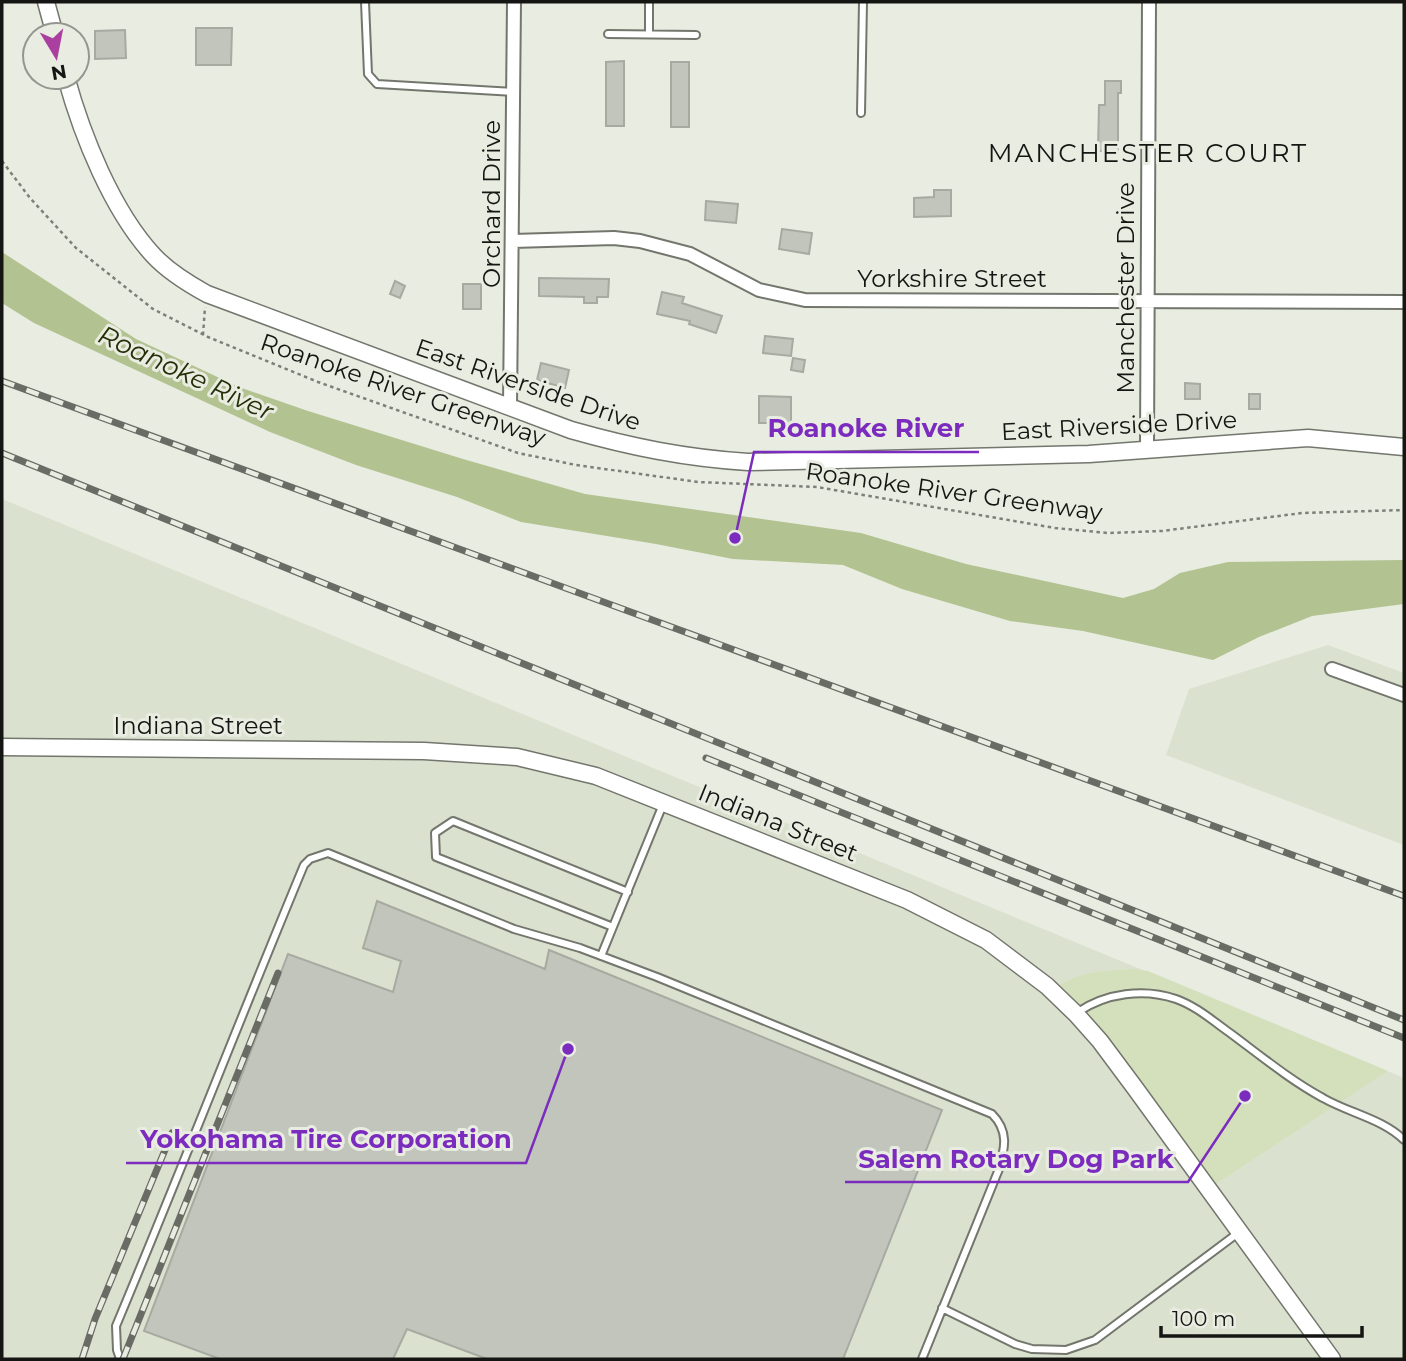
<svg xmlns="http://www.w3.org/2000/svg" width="1406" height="1361" font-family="Montserrat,sans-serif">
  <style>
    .built { fill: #dbe1cf }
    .green { fill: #d4e0bb }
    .water { fill: #b2c290 }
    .building { fill: #c1c5bb; stroke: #a7aaa0; stroke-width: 2 }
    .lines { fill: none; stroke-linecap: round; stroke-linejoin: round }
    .lane-casing { stroke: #73766d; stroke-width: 10 }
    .street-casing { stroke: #73766d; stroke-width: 16 }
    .secondary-casing { stroke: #73766d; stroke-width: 19 }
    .path { stroke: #7d8079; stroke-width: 2.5; stroke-dasharray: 3.5 3.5; stroke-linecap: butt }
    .lane { stroke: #fff; stroke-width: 6 }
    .street { stroke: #fff; stroke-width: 12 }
    .secondary { stroke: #fff; stroke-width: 16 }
    .rail-casing { stroke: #696b65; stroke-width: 7 }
    .rail { stroke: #e8ece1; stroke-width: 4.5; stroke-dasharray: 13; stroke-linecap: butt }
    .labels { text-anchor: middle; stroke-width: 6; stroke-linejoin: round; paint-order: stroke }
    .street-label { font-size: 24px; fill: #151613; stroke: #e8ece1 }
    .neighbourhood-label { font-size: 26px; letter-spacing: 2px; fill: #151613; stroke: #e8ece1 }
    .water-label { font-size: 26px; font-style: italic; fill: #242e07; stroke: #e8ece1 }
    .leader { fill: none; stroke: #7b2cbf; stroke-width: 2.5 }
    .callout-dot { fill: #7b2cbf; stroke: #e8ece1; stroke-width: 2.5 }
    .callout-label { font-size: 26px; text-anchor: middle; font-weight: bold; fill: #7b2cbf; stroke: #e8ece1; stroke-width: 6; stroke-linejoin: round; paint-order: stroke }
  </style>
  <rect width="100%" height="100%" fill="#e8ece1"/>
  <path class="built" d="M2 499 1404 1078V1359H2Z
    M1328 645 1404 673V845L1166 755 1189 689Z"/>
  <path class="green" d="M1133 969 1148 971 1388 1071 1208 1189 1053 991C1074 971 1105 971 1133 969Z"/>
  <path class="water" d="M2 252 136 339 239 387 308 411 463 459 585 494 861 533 966 564 1123 598 1154 589 1180 573 1228 562 1404 560V604L1312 616 1259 637 1213 660 1083 631 1010 621 902 589 843 565 733 559 656 544 521 522 457 497 356 465 270 432 34 323 2 303Z"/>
  <path class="building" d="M196 28H232L231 65H196Z
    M125 30 126 58 95 59V31Z
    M624 61V126H606V62Z
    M671 62H689V127H671Z
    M1105 81H1121V93H1118V151H1098L1099 105H1105Z
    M934 190H951V216L914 217V198L934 197Z
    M706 201 738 204 736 223 705 220Z
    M782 229 812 233 809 254 779 249Z
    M539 278 609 279 608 297H597V303H584V297L539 296Z
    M395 281 405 286 400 298 390 294Z
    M463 284H481V309H463Z
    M662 292 684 297 682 303 722 316 716 333 689 324 690 321 657 314Z
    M765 336 793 339 791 356 763 353Z
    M793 358 805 360 803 372 791 370Z
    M541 363 569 370 565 388 537 380Z
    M1185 383 1200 384V399H1185Z
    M1249 394H1260V409H1249Z
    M759 396 791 397V423H759Z
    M377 901 545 969 549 950 942 1110 843 1359H487L407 1329 393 1359H220L144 1331 288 954 393 992 401 961 363 948Z"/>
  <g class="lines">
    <g class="lane-casing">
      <path id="lane" d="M365 2 368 74 377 84 513 92
        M649 2V34
        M608 34 696 35
        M861 113 863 2
        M613 927 436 857 435 833 453 821 628 892
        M601 956 664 802
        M1078 1012C1106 993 1144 988 1176 999 1196 1006 1213 1021 1230 1033 1261 1056 1290 1080 1323 1098 1349 1113 1383 1119 1404 1140
        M942 1308 1015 1344 1032 1349 1066 1350 1095 1340 1238 1233
        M120 1359 117 1350 116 1326C180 1173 240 1019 304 865L310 859 328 853 514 929 580 948 657 977 992 1114C1009 1131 1005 1148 999 1169L922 1359"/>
    </g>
    <g class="street-casing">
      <path id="street" d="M513 241 614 238 640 241 690 254 759 290 805 300 1404 302
        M510 407 514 2
        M1147 448 1149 2
        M1332 669 1404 695"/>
    </g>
    <g class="secondary-casing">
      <path id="secondary" d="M46 2 55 35
        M66 77C82 135 112 211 154 256 169 272 187 283 207 294L571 430C631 447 685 458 748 462L1089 454 1308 438 1404 447
        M2 747 424 751 517 757 596 776 907 900 986 940 1047 986 1076 1014 1100 1041 1135 1088 1332 1359"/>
    </g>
    <path class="path" d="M2 161 30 198 76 248 153 309 208 337 318 382 518 453 576 465 698 482 817 487 1055 528 1108 533 1162 531 1302 513 1404 510
      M203 335 205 307"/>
    <use href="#lane" class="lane"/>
    <use href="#street" class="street"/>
    <use href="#secondary" class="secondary"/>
    <g class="rail-casing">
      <path id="rail" d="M2 381 1404 896
        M2 453 1404 1020
        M706 758 1404 1038
        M82 1359 95 1319 172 1133
        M123 1359 278 973"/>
    </g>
    <use href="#rail" class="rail"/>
  </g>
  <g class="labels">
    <g class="street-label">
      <text transform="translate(492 204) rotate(-90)" y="8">Orchard Drive</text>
      <text x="952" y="287">Yorkshire Street</text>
      <text transform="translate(1126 288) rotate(-90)" y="8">Manchester Drive</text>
      <text transform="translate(528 385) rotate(19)" y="8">East Riverside Drive</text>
      <text transform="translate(403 390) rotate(19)" y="8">Roanoke River Greenway</text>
      <text transform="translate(1119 426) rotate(-3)" y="8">East Riverside Drive</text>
      <text transform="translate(954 492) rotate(8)" y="8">Roanoke River Greenway</text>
      <text x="198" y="734">Indiana Street</text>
      <text transform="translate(778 823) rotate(22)" y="8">Indiana Street</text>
    </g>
    <g class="neighbourhood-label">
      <text x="1148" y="162">MANCHESTER COURT</text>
    </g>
    <g class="water-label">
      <text transform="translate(186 373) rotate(25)" y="9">Roanoke River</text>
    </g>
  </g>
  <path class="leader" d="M735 538L754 452H979M568 1049L526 1163H126M1245 1096L1188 1182H845"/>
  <g class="callout-dot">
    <circle cx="735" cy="538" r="7"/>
    <circle cx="568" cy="1049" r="7"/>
    <circle cx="1245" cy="1096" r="7"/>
  </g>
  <g class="callout-label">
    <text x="866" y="437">Roanoke River</text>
    <text x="326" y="1148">Yokohama Tire Corporation</text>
    <text x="1016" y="1168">Salem Rotary Dog Park</text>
  </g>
  <rect width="1406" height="1361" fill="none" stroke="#151613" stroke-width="7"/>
  <g transform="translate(56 56) rotate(170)"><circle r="33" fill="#e8ece1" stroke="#94968f" stroke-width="2"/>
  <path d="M0-5L12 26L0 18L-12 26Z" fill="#ab3f9f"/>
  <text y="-10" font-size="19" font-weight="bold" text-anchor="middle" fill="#151613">N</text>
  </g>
  <path d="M1161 1326v10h201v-10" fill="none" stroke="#151613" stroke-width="3.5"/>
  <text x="1172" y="1326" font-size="21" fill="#151613" stroke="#e8ece1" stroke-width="5" paint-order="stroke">100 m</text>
</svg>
